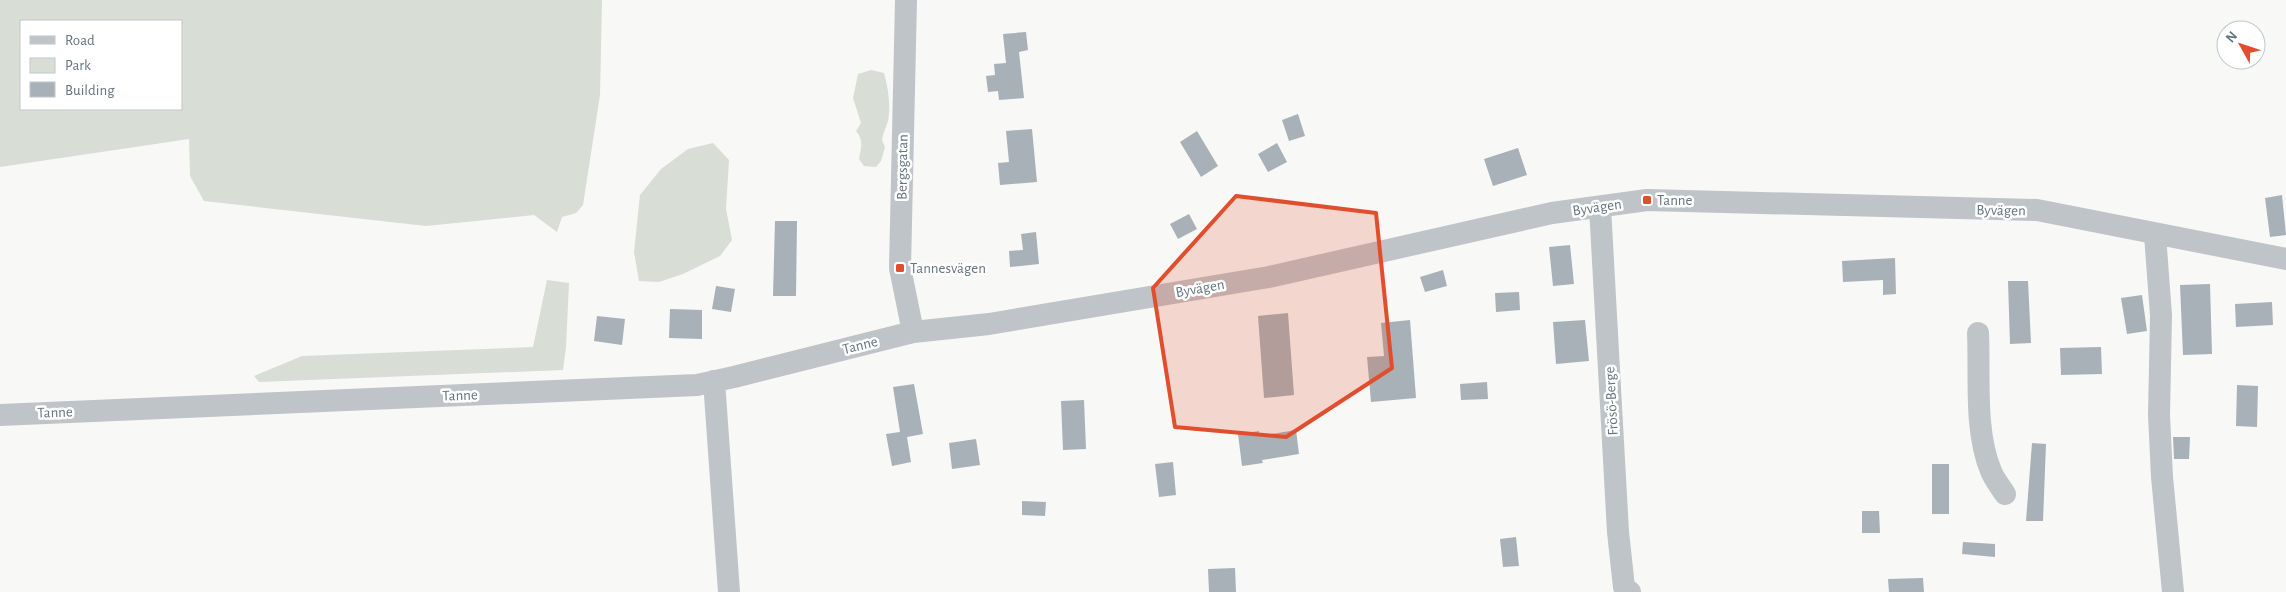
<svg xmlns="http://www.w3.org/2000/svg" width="2286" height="592" font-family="'Alegreya Sans',sans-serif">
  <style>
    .green { fill: #d8ddd5; fill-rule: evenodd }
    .building { fill: #a8b1b7 }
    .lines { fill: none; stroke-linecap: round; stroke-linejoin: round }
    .minor { stroke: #bfc4c8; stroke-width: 22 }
    .marked { fill: #e14e2d; fill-opacity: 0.2; stroke: #e14e2d; stroke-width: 4; stroke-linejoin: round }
    .poi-dot { fill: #e14e2d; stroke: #fff; stroke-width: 2 }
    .labels { text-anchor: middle; stroke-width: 5; stroke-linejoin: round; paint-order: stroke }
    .street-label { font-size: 15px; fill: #647580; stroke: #fff }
    .poi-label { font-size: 15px; fill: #647580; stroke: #fff; text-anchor: start }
  </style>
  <rect width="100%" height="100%" fill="#f8f8f6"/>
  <path class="green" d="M0 0H602L600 95 583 205 576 213 562 217 557 232 534 215 426 226 204 201 190 176 189 139 0 167ZM181 21V109H21V21Z
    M871 70 884 73C888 87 891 106 888 121 886 127 883 134 882 140L885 147 881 161 876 167 864 166 859 159C861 148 864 140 856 131L861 123 853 98 858 74Z
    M713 143 729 160 726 209 732 240 720 256 683 274 659 282 639 281 634 252 640 195 661 169 688 149Z
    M547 280 569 283 566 347 563 370 259 382 254 376 302 356 533 347Z"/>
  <path class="building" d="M1026 32 1028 50 1019 52 1024 98 999 100 998 91 988 92 986 76 995 75 994 64 1006 63 1003 34Z
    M1298 114 1305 136 1289 141 1282 120Z
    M1032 129 1037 182 1000 185 998 163 1009 162 1006 131Z
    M1197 131 1218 166 1201 177 1180 142Z
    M1277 143 1287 162 1268 172 1258 154Z
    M1518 148 1527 175 1493 186 1484 159Z
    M2282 195 2286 235 2270 237 2265 198Z
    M1189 214 1197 229 1178 239 1170 224Z
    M775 221H797L796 296H773Z
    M1036 232 1039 264 1010 267 1009 251 1023 250 1021 234Z
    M1570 245 1574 284 1553 286 1549 247Z
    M1895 258 1896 294 1883 295V280L1843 282 1842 261Z
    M1443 270 1447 286 1425 292 1420 277Z
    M2008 281H2028L2031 343 2010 344Z
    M2210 284 2212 354 2183 355 2180 285Z
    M716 286 735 289 731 312 712 309Z
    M1519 292 1520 310 1496 312 1495 293Z
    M2142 295 2147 331 2127 334 2121 298Z
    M2272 302 2273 325 2236 327 2235 304Z
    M670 309 702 310V339L669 338Z
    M1288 313 1294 395 1264 398 1258 316Z
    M597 316 625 319 622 345 594 341Z
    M1410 320 1416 398 1371 402 1367 357 1384 356 1381 323Z
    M1585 320 1589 361 1556 364 1553 322Z
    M2101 347 2102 374 2061 375 2060 348Z
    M1487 382 1488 399 1461 400 1460 384Z
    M914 384 923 434 907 437 911 462 892 466 886 434 900 432 893 387Z
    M2237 385 2258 386 2257 427 2236 426Z
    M1084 400 1086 449 1063 450 1061 401Z
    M1296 430 1299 454 1262 460 1263 463 1242 466 1238 434 1259 431V436Z
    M2173 437H2190L2189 459H2174Z
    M976 439 980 465 952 469 949 443Z
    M2032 443 2046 444 2043 521H2026Z
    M1173 462 1176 495 1159 497 1155 464Z
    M1932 464H1949V514H1932Z
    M1022 501 1046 502 1045 516 1022 515Z
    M1862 511H1879L1880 533H1862Z
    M1516 537 1519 566 1503 567 1500 539Z
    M1963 542 1995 544V557L1962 554Z
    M1235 568 1236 592H1209L1208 569Z
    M1923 578 1924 592H1889L1888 579Z"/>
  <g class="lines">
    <path class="minor" d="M906 0 900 268 913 332
      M1600 207 1618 532 1624 587 1630 592
      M2155 235 2161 315 2159 415 2162 477 2173 592
      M1978 333C1980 375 1974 431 1991 471 1994 479 2000 486 2005 494
      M714 381 729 592
      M0 415 697 385 734 377 913 332 989 324 1269 277 1552 213 1647 200 2037 210 2286 259"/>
  </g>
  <path class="marked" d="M1236 196 1376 213 1392 368 1286 437 1175 427 1153 288Z"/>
  <g class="poi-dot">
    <rect x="1642" y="195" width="10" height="10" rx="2.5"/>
    <rect x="895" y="263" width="10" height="10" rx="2.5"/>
  </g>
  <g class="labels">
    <g class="street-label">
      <text transform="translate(902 167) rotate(-89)" y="5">Bergsgatan</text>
      <text transform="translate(1597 207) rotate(-8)" y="5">Byvägen</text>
      <text transform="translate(2001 210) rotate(1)" y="5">Byvägen</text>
      <text transform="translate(1200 288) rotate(-10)" y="5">Byvägen</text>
      <text transform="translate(860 345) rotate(-14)" y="5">Tanne</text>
      <text transform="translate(460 395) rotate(-2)" y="5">Tanne</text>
      <text transform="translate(1611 401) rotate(-93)" y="5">Frösö-Berge</text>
      <text transform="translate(55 412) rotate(-2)" y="5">Tanne</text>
    </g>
    <g class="poi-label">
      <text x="1657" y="205">Tanne</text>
      <text x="910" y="273">Tannesvägen</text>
    </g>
  </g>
  <rect x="20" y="20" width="162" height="90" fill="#ffffff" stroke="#c1c8cc"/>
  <rect x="30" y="36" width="25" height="8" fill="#bfc4c8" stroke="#c1c8cc"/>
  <text x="65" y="45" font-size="15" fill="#647580">Road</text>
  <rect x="30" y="58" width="25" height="15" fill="#d8ddd5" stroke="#c1c8cc"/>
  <text x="65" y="70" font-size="15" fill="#647580">Park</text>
  <rect x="30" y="82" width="25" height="15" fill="#a8b1b7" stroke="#c1c8cc"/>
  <text x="65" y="95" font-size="15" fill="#647580">Building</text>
  <g transform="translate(2241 45) rotate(310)"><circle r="24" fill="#ffffff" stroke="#c1c8cc"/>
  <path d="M0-4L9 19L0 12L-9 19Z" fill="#e14e2d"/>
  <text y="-8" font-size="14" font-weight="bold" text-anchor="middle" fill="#647580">N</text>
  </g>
</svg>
